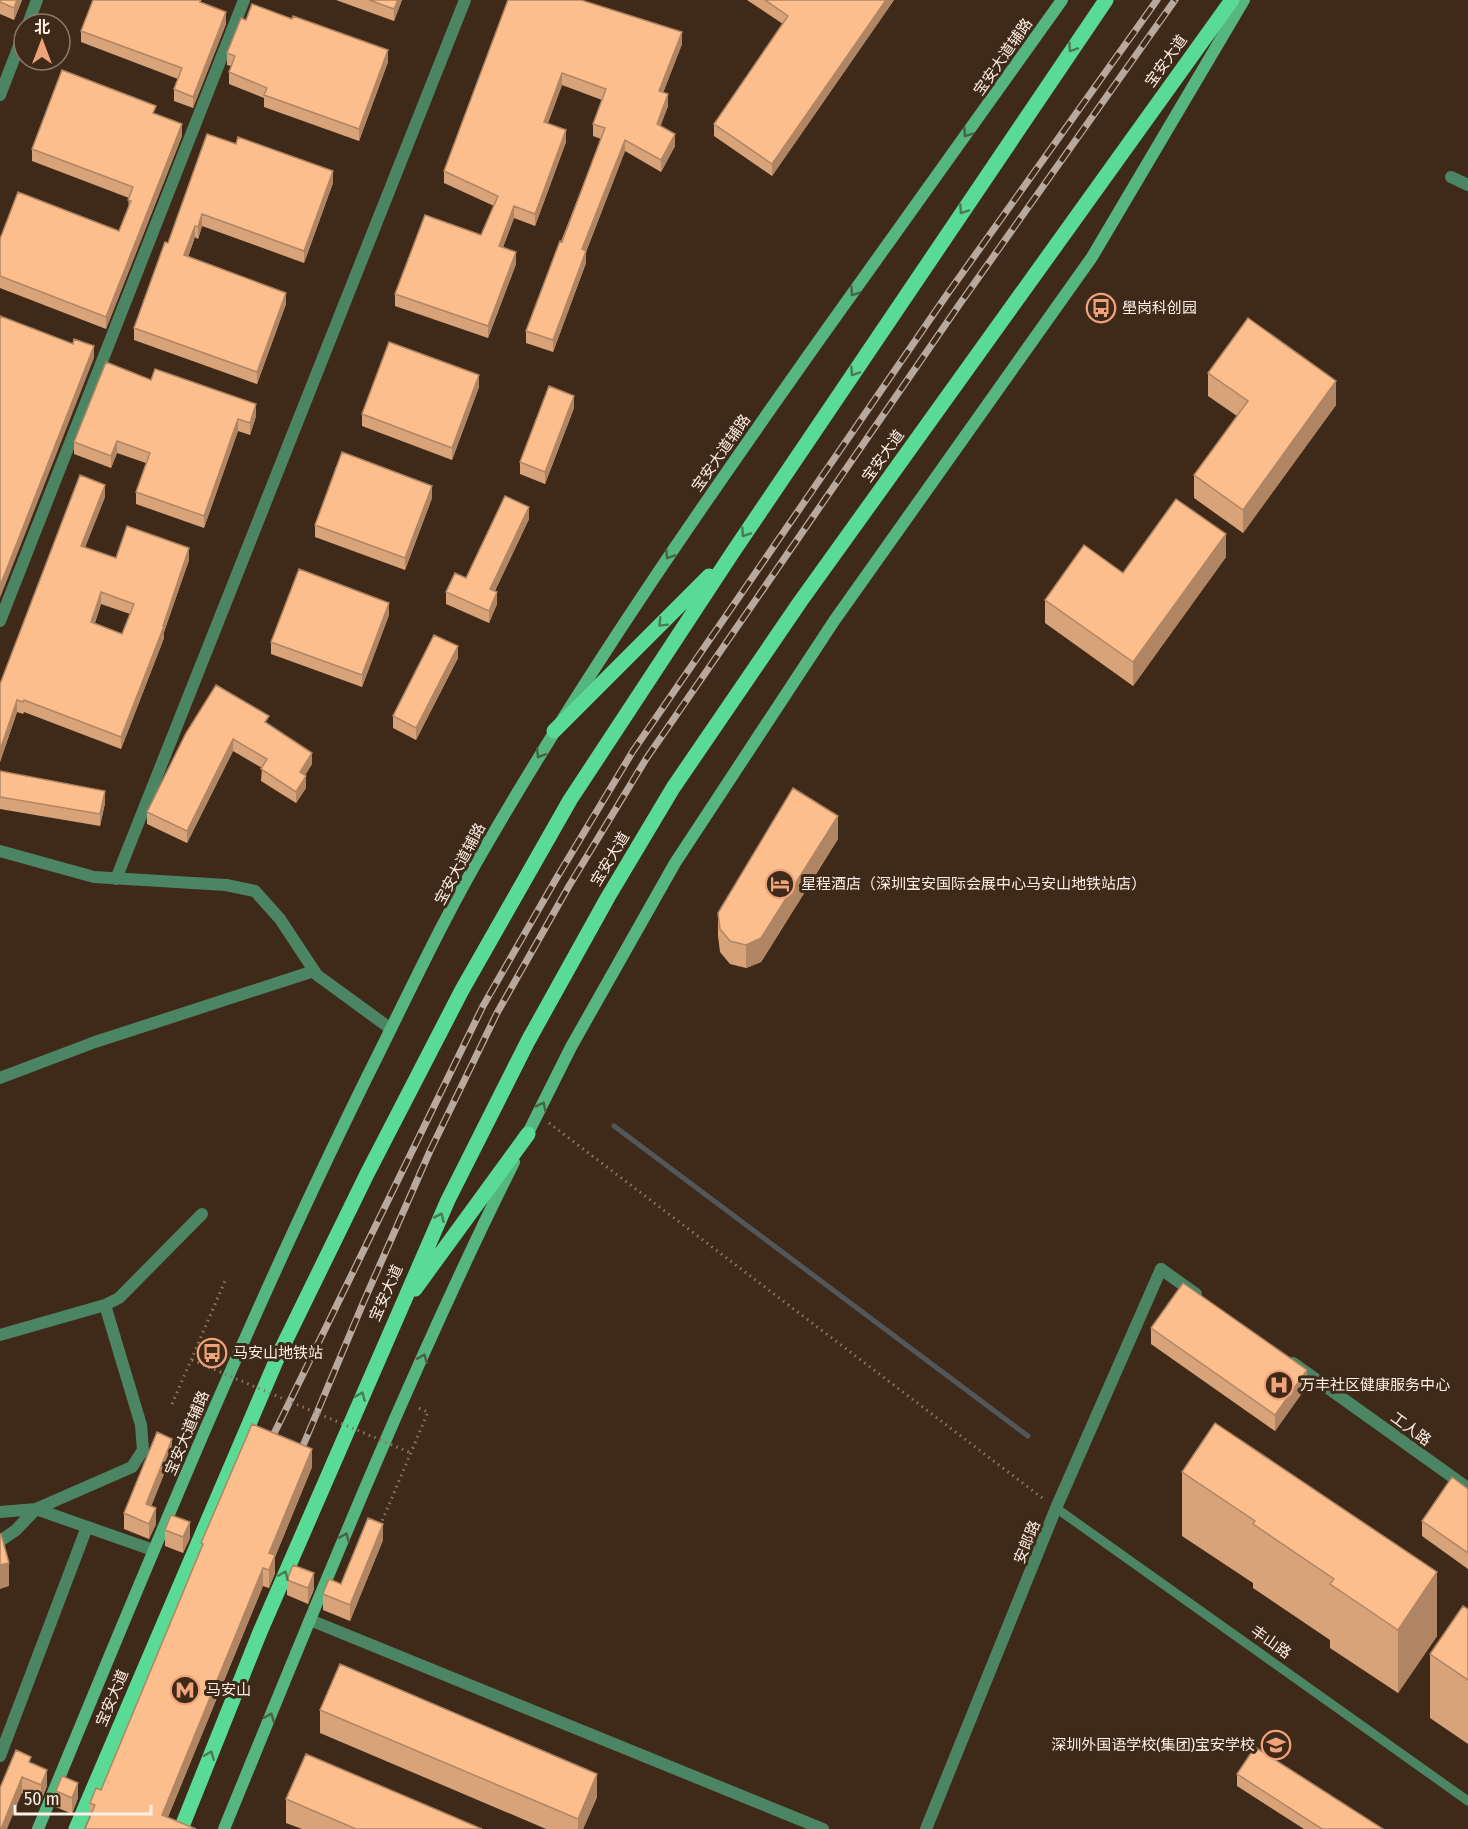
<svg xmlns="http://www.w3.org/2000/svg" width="1468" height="1829" font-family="'Fira Sans Condensed','Noto Sans SC',sans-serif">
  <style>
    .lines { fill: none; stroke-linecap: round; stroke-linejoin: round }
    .stream { stroke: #525759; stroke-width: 5 }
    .path { stroke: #8a7769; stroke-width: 3; stroke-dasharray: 1.5 4.5; stroke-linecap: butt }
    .service { stroke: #4c8563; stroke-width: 9 }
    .minor { stroke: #4c8563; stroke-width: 12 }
    .tertiary { stroke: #4c8563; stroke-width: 12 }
    .secondary { stroke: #55b680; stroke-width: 12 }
    .primary { stroke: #5adb95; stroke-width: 15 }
    .rail-casing { stroke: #b9a99c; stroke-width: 7 }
    .rail { stroke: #3f2a19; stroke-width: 4.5; stroke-dasharray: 14; stroke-linecap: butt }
    .path-bridge { stroke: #8a7769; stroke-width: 3; stroke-dasharray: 1.5 4.5; stroke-linecap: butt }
    .wall { fill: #d9a379; fill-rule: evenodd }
    .shaded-wall { fill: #b08563 }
    .building { fill: #fcbe8d; stroke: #b08563; stroke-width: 1.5; fill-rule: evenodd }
    .oneway { stroke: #4b7a51 }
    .oneway2 { stroke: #486242 }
    .labels { text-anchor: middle; stroke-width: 6; stroke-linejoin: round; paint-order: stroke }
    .street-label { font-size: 15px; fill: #fef0e6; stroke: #3f2a19 }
    .poi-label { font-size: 15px; fill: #fef0e6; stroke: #3f2a19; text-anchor: start }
  </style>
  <rect width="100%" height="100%" fill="#3f2a19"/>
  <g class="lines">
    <path class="stream" d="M614 1126 1028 1436"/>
    <path class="path" d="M549 1123 1045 1500
      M172 1404 225 1281
      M380 1526 428 1412 416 1407"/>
    <path class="service" d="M1056 1508 1468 1801"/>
    <path class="minor" d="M28 24 37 0
      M0 95 24 33
      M1451 177 1468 185
      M0 621 244 0
      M0 851 94 877 226 885 255 891 280 919 317 975 391 1029
      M116 879 465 0
      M0 1078 95 1042 314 971
      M1161 1269 1196 1294
      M0 1335 105 1305 119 1298 202 1214
      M1293 1363 1468 1488
      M0 1512 36 1509 153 1550
      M0 1541 16 1530 36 1509 132 1467 143 1450 141 1425 105 1305
      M310 1620 823 1829
      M0 1756 87 1527"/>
    <path class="tertiary" d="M926 1829 1056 1508 1161 1269"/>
    <path class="secondary" d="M524 1141 571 1047 675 863 834 621 1092 257 1244 0
      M38 1829C146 1568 252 1307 378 1055 414 982 449 908 490 839 591 665 706 500 822 336 902 224 982 112 1062 0
      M224 1829C316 1605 406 1379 514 1162"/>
    <path class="primary" d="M554 731 709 576
      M415 1289 528 1134
      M76 1829 279 1354 367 1174 462 990 570 800 733 552 1106 0
      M181 1829 260 1632 448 1200 528 1041 608 897 673 788 800 602 1232 0"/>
    <g class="rail-casing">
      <path id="rail" d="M267 1448 483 1006 556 879 633 751 946 296 1157 0
        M297 1460 364 1301 430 1151 497 1013 569 886 646 759 959 305 1175 0"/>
    </g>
    <use href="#rail" class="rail"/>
    <path class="path-bridge" d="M192 1360 411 1453"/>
  </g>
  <path class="wall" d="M0 0H22L14 20 0 14Z
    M336 0H402L394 21Z
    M508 0 682 44 663 93 668 106 660 126 675 146 661 172 625 151 586 252V263L553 352 526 343V331L601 139 593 136V124L602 100 562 85 548 123 566 142 535 226 514 218 503 247 516 264 488 338 395 306V294L481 235 494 206 444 183V171Z
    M747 0H894L772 176 714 136V124L783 24Z
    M204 3 226 24 193 108 174 101V89L178 79 81 42V31Z
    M227 53 388 62 359 141 264 107V98L229 84V72L231 66 227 65Z
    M156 114 182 136 106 329 0 288V239L119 231 128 210 129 198 32 161V149Z
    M236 144 333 183 304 263 202 226 198 239 195 237 188 257 286 304 257 384 134 340V328L168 243Z
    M1208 373 1336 405 1243 533 1194 498V475L1237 416 1208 396Z
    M151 380 256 416 250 435 238 431 204 528 136 504V492L146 463 117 453 111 468 74 454V442Z
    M479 387 452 460 362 426V414Z
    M574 408 545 484 520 474V462Z
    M105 497 85 547 116 558 189 560 164 632V638L121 749 24 712 23 714 17 712 0 762V684ZM101 604 130 614 122 634 95 623Z
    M432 498 405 570 315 537V525Z
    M529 519 495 591 497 604 489 623 446 604V592L466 578Z
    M1226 557 1133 686 1045 623V600L1123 573Z
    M389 615 362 687 271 654V642Z
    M458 658 416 740 393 728V716Z
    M269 724 312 764 305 775 306 788 296 803 261 781 262 768 233 751 187 843 147 824V812L186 733Z
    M0 771 105 803 100 826 0 809Z
    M838 839 761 962 746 968 730 964 720 952 718 936V913Z
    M1151 1328 1307 1386 1275 1431 1151 1344Z
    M172 1454 151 1506 156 1524 149 1539 124 1529V1513Z
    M312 1467 275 1557V1573L269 1588 263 1586 168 1817H90V1803L101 1790 201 1547V1543Z
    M1182 1472 1437 1636 1398 1693 1330 1648V1640L1253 1588V1583L1182 1536Z
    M1468 1489V1569L1422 1536V1521Z
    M165 1530 190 1538 183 1553 165 1546Z
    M383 1540 350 1621 323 1610V1594L341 1584Z
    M287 1580 314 1589 308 1604 287 1595Z
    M1468 1609V1744L1430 1718V1654Z
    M320 1710 597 1797 583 1829H546L320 1733Z
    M31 1763 47 1786 41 1801 22 1793 0 1788Z
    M1237 1774 1383 1829H1304L1237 1786Z
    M56 1791 78 1798 72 1814 56 1807Z
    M286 1799 482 1829H302L286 1823Z"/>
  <path class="shaded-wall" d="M17 0H22L14 20V8Z
    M398 0H402L394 21V9Z
    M886 0H894L772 176V164Z
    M226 12V24L193 108V97Z
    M682 32V44L659 103V91Z
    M388 50V62L359 141V129Z
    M562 73V85L544 133V122Z
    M668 94V106L657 136V124Z
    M182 124V136L106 329V317Z
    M566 130V142L535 226V214Z
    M675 134V146L661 172V160Z
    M625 140V151L586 252V263L553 352V340L582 249Z
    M333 171V183L304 263V251Z
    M514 206V218L499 258V246Z
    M202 214V226L198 239V227Z
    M195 226V237L184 267V255Z
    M516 252V264L488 338V326Z
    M286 293V304L257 384V372Z
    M94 346V358L0 598V586Z
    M479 375V387L452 460V448Z
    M1336 381V405L1243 533V510Z
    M574 396V408L545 484V472Z
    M256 404V416L250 435V423Z
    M238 419V431L204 528V516Z
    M117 441V453L111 468V456Z
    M105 485V497L81 558V546Z
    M432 486V498L405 570V558Z
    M529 507V519L490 601V589Z
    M1226 534V557L1133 686V662Z
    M189 548V560L164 632V638L121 749V737L163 626Z
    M101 592V604L91 634V622Z
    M497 592V604L489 623V611Z
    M389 603V615L362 687V675Z
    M458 646V658L416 740V728Z
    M17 700V712L0 762V750Z
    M233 739V751L187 843V831Z
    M312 753V764L300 784V772Z
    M306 776V788L296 803V792Z
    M105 791V803L100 826V814Z
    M838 816V839L761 962 746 968V945Z
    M1307 1370V1386L1275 1431V1415Z
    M172 1439V1454L146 1520V1504Z
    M312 1449V1467L275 1557V1573L269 1588V1553Z
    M156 1508V1524L149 1539V1524Z
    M190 1522V1538L183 1553V1537Z
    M383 1524V1540L350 1621V1605Z
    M9 1563V1586L0 1589V1565Z
    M263 1568V1586L163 1829 162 1815Z
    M1437 1572V1636L1398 1693V1630Z
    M314 1573V1589L308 1604V1588Z
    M47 1770V1786L41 1801V1785Z
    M597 1774V1797L583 1829H578V1819Z
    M22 1777V1793L7 1829H1Z
    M78 1783V1798L72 1814V1798Z"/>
  <path class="building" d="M0 0H17L14 8 0 2Z
    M93 0H201L200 2 226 12 193 97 174 89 182 68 81 31Z
    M369 0H398L394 9Z
    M508 0H581L682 32 659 91 668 94 657 124 675 134 661 160 625 140 582 249 586 251 553 340 526 331 560 241 562 242 605 128 593 124 606 89 562 73 544 122 566 130 535 214 514 206 499 246 516 252 488 326 395 294 425 215 481 235 498 196 444 171Z
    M765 0H886L772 164 714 124 788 16Z
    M252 4 292 19 293 16 388 50 359 129 264 95 267 88 229 72 235 56 227 53 241 18 246 20Z
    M62 70 156 106 153 113 182 124 106 317 0 276V239L18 192 119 231 131 201 128 200 133 187 32 149Z
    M207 134 236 144 238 137 333 171 304 251 202 214 198 227 195 226 184 255 286 293 257 372 134 328 165 242 168 243Z
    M0 316 73 344 74 339 94 346 0 586Z
    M1248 318 1336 381 1243 510 1194 475 1248 401 1208 373Z
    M389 342 479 375 452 448 362 414Z
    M106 362 151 380 155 369 256 404 250 423 238 419 204 516 136 492 150 453 117 441 111 456 74 442Z
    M549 386 574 396 545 472 520 462Z
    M342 452 432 486 405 558 315 525Z
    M80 475 105 485 81 546 116 558 127 526 189 548 163 626H164L121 737 24 700 23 702 17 700 0 750V684ZM101 592 134 604 122 634 91 622Z
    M505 496 529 507 490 589 497 592 489 611 446 592 455 573 466 578Z
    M1176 499 1226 534 1133 662 1045 600 1084 545 1123 573Z
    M299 569 389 603 362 675 271 642Z
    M434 635 458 646 416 728 393 716Z
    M216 685 269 716 265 722 312 753 300 772 306 776 296 792 261 769 267 759 233 739 187 831 147 812 186 733Z
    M0 771 105 791 100 814 0 797Z
    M793 788 838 816 761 938 746 945 730 941 720 929 718 913Z
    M1183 1283 1307 1370 1275 1415 1151 1328Z
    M1215 1423 1437 1572 1398 1630 1330 1584 1334 1579 1253 1524 1255 1521 1182 1472Z
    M252 1424 312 1449 269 1553 275 1555 269 1570 263 1568 162 1815 196 1829H85L95 1805 90 1803 96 1788 101 1790 203 1544 201 1543Z
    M157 1432 172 1439 146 1504 156 1508 149 1524 124 1513Z
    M1452 1477 1468 1489V1553L1422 1521Z
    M171 1515 190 1522 183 1537 165 1530Z
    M368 1518 383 1524 350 1605 323 1594 329 1579 341 1584Z
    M1 1534 9 1563 0 1565V1535Z
    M293 1565 314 1573 308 1588 287 1580Z
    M1463 1606 1468 1609V1680L1430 1654Z
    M340 1664 597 1774 578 1819 320 1710Z
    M1255 1747 1383 1829H1322L1237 1774Z
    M16 1750 31 1757 29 1762 47 1770 41 1785 22 1777 1 1829H0V1788Z
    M306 1754 482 1829H356L286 1799Z
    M62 1776 78 1783 72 1798 56 1791Z"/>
  <defs><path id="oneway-chevron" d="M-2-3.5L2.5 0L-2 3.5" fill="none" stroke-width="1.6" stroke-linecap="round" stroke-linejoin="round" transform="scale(1.5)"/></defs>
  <g class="oneway">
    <use href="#oneway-chevron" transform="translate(1072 48) rotate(124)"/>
    <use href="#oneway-chevron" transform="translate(963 210) rotate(124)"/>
    <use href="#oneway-chevron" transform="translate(854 372) rotate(124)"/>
    <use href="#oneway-chevron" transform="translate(745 533) rotate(124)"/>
    <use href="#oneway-chevron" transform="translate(662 623) rotate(135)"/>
    <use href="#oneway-chevron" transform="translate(440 1217) rotate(-66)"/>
    <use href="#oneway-chevron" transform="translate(361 1396) rotate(-67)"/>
    <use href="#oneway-chevron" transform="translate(284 1575) rotate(-67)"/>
    <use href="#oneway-chevron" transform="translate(210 1755) rotate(-68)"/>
  </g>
  <g class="oneway2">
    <use href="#oneway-chevron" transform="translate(967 133) rotate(125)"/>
    <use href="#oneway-chevron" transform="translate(854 292) rotate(125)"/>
    <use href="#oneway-chevron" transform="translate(669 555) rotate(123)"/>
    <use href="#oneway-chevron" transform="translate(540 754) rotate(121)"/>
    <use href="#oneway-chevron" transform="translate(542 1106) rotate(-64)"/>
    <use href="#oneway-chevron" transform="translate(423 1358) rotate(-67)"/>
    <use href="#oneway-chevron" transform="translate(345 1537) rotate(-67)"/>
    <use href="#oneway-chevron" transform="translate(270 1717) rotate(-68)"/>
  </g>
  <defs>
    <g id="bus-ring" transform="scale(1.5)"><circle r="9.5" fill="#3f2a19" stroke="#f0a279" stroke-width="1.5"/><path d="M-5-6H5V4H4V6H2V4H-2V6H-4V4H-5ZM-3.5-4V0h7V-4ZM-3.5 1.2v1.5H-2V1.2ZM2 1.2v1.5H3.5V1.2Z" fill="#f0a279"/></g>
    <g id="hotel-ring" transform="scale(1.5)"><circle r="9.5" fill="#3f2a19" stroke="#f0a279" stroke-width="1.5"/><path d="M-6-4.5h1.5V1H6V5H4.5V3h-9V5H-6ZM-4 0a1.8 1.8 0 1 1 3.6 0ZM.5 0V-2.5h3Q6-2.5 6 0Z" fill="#f0a279"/></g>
    <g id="hospital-ring" transform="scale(1.5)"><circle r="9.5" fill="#3f2a19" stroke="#f0a279" stroke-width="1.5"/><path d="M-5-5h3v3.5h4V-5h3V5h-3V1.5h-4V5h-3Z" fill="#f0a279"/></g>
    <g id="metro-ring" transform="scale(1.5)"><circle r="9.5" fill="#3f2a19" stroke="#f0a279" stroke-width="1.5"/><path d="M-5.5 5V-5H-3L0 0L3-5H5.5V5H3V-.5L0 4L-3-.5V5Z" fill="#f0a279"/></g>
    <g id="school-ring" transform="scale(1.5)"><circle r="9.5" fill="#3f2a19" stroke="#f0a279" stroke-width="1.5"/><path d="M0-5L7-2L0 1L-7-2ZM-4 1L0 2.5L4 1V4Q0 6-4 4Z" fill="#f0a279"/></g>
  </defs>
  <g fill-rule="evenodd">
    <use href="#bus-ring" x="1101" y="308"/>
    <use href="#hotel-ring" x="780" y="884"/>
    <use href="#bus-ring" x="212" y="1353"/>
    <use href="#hospital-ring" x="1279" y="1385"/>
    <use href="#metro-ring" x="185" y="1690"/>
    <use href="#school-ring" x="1276" y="1745"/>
  </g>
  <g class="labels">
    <g class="street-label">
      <text transform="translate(1003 57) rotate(-55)" y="5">宝安大道辅路</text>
      <text transform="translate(1166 61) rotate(-54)" y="5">宝安大道</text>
      <text transform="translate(721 453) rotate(-55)" y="5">宝安大道辅路</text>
      <text transform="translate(883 456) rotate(-54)" y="5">宝安大道</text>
      <text transform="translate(610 859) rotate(-59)" y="5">宝安大道</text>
      <text transform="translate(460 864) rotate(-62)" y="5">宝安大道辅路</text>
      <text transform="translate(386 1293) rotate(-66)" y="5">宝安大道</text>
      <text transform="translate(1411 1429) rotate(36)" y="5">工人路</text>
      <text transform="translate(187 1433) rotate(-67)" y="5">宝安大道辅路</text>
      <text transform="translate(1027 1542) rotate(-68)" y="5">安郎路</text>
      <text transform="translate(1271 1642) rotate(35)" y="5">丰山路</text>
      <text transform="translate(112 1698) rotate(-67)" y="5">宝安大道</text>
    </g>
    <g class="poi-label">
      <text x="1122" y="313">壆岗科创园</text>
      <text x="801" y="889">星程酒店（深圳宝安国际会展中心马安山地铁站店）</text>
      <text x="233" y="1358">马安山地铁站</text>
      <text x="1300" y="1390">万丰社区健康服务中心</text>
      <text x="206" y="1695">马安山</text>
      <text x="1255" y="1750" text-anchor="end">深圳外国语学校(集团)宝安学校</text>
    </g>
  </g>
  <g transform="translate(42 42)"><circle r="28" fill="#3f2a19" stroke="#8b796b" stroke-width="1.5"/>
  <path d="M0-4.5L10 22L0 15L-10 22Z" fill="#f0a279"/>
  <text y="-9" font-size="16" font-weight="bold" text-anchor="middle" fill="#fef0e6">北</text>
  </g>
  <path d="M15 1805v9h136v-9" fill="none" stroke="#fef0e6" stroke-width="3"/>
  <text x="24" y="1805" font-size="18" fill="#fef0e6" stroke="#3f2a19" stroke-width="4.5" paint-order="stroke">50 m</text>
</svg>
